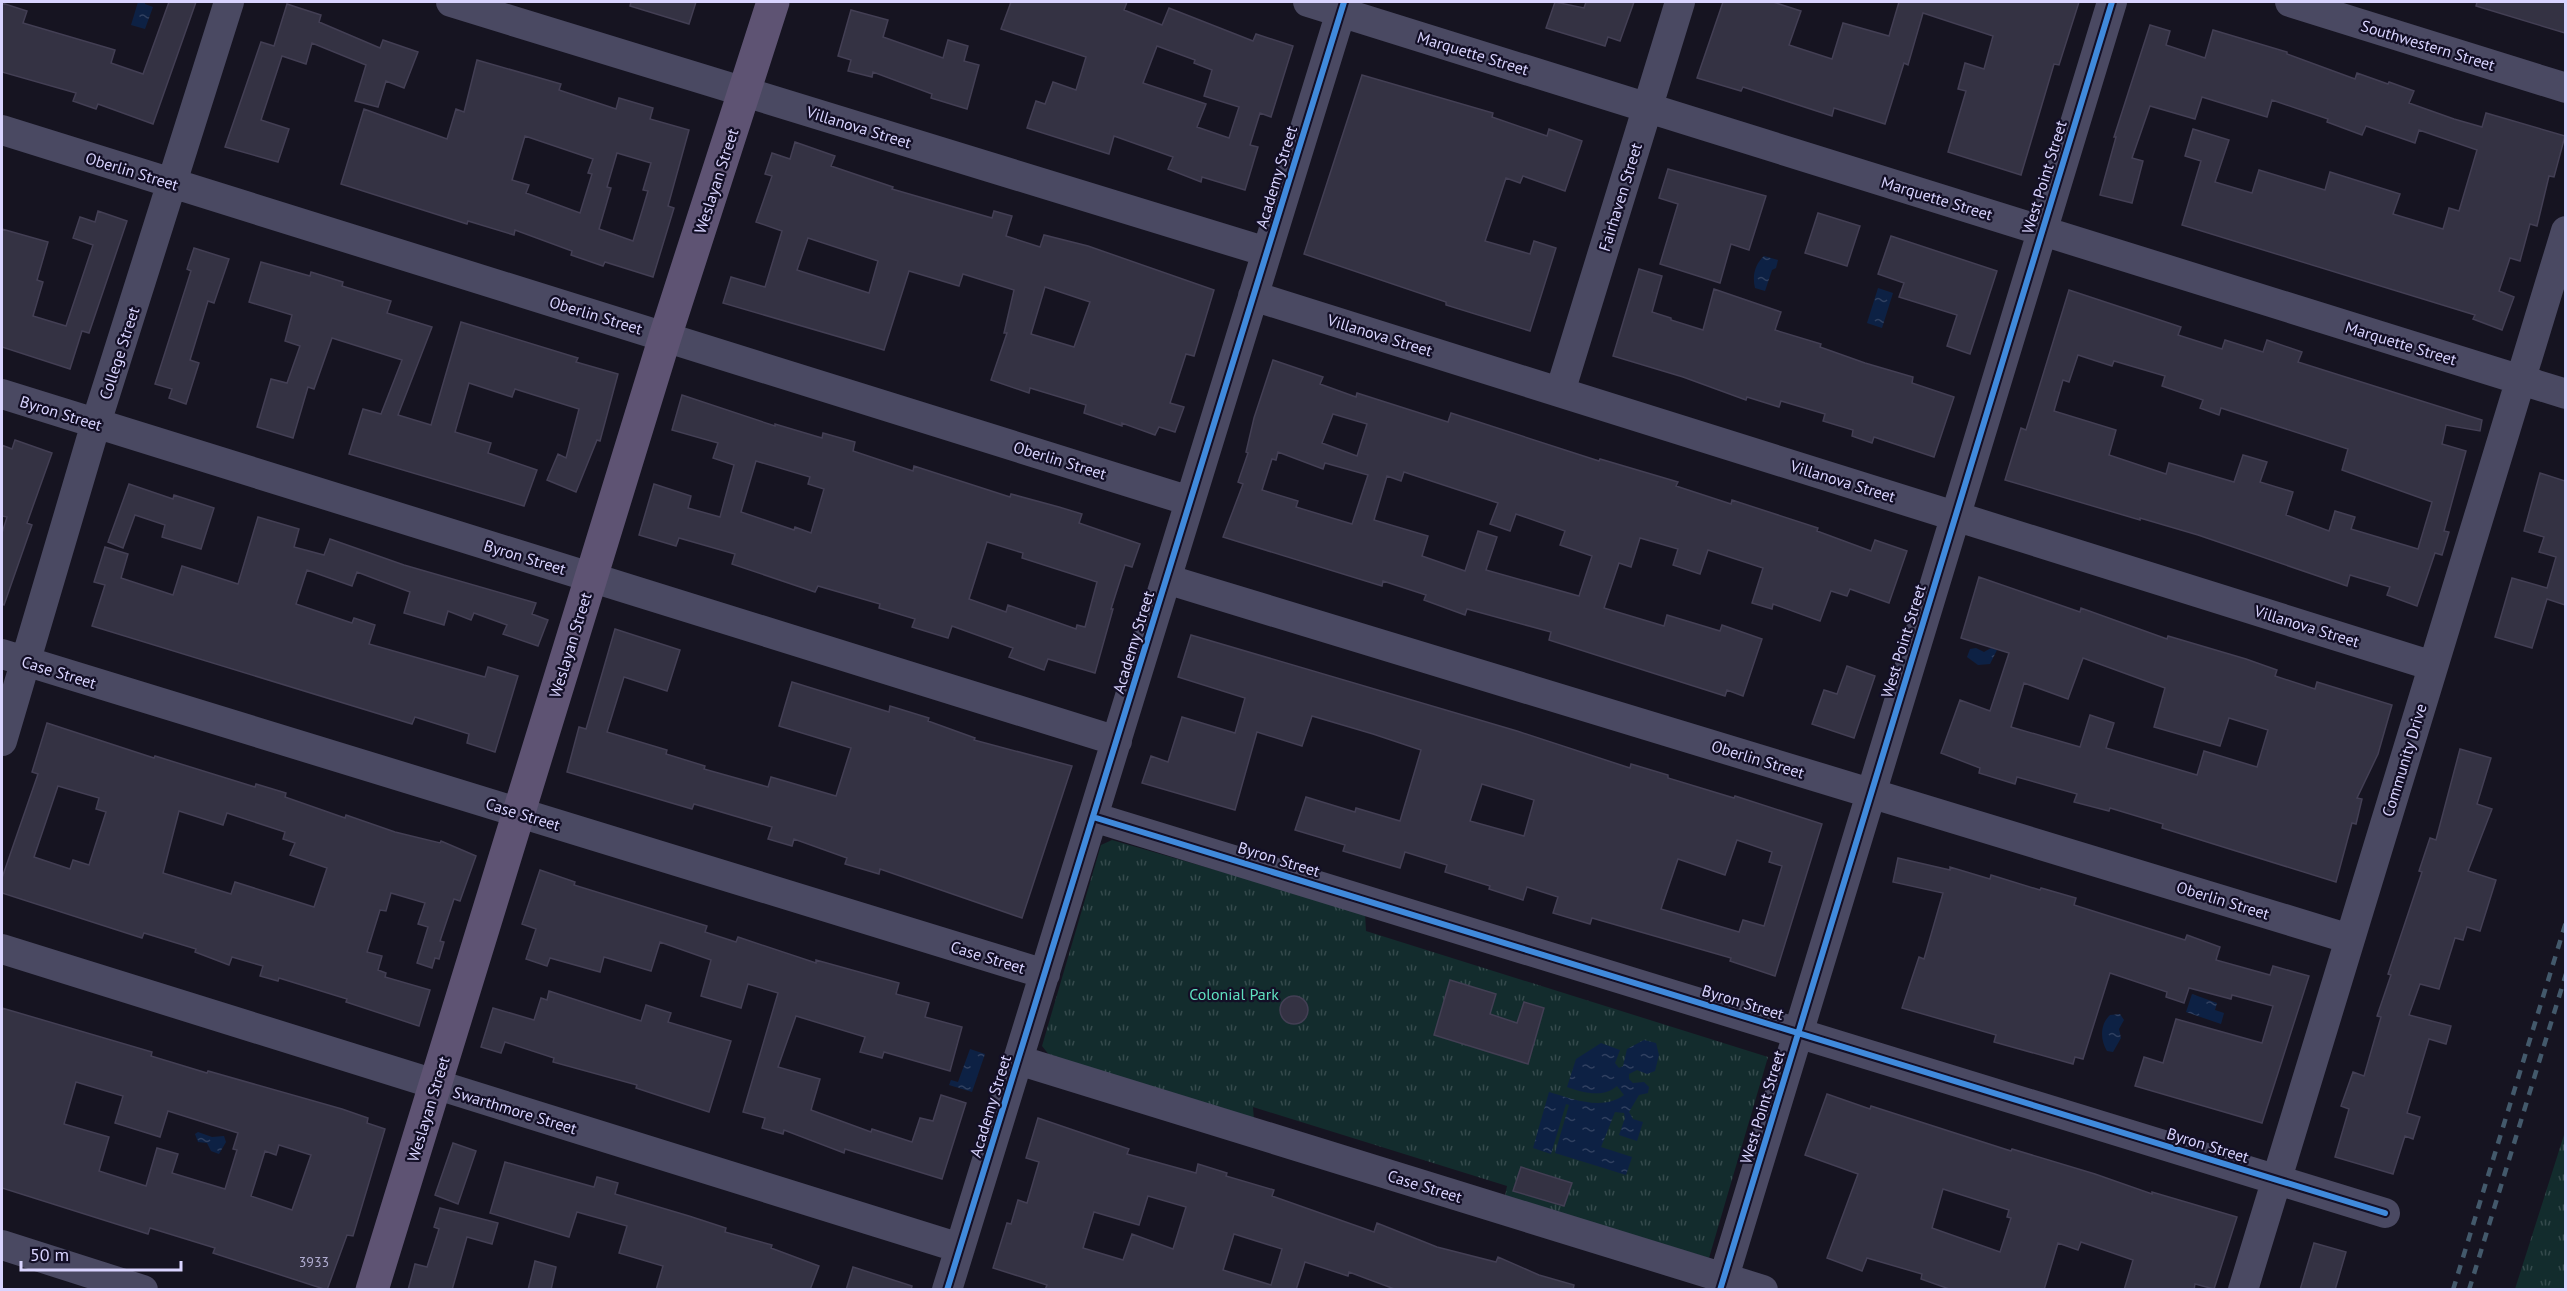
<svg xmlns="http://www.w3.org/2000/svg" width="2567" height="1291" font-family="'PT Sans',sans-serif">
  <style>
    .park { fill: url(#park-tufts) }
    .water { fill: url(#water-ripples) }
    .building { fill: #343243; stroke: #433f54; stroke-width: 1.5; fill-rule: evenodd }
    .lines { fill: none; stroke-linecap: round; stroke-linejoin: round }
    .minor { stroke: #4a4962; stroke-width: 30 }
    .major { stroke: #5e5373; stroke-width: 33 }
    .rail { stroke: #43596b; stroke-width: 4.5; stroke-dasharray: 9 8; stroke-linecap: butt }
    .cycleway-casing { stroke: #130f26; stroke-width: 10 }
    .cycleway { stroke: #408adc; stroke-width: 6 }
    .labels { text-anchor: middle; stroke-width: 4.5; stroke-linejoin: round; paint-order: stroke }
    .number-label { font-size: 14px; fill: #b0acd0 }
    .street-label { font-size: 16px; fill: #d9d4ff; stroke: #130f26 }
    .park-label { font-size: 16px; fill: #5fe0c0; stroke: #130f26 }
  </style>
  <defs>
    <pattern id="park-tufts" width="24" height="20" patternUnits="userSpaceOnUse" patternTransform="scale(1.5)"><rect width="24" height="20" fill="#132c2d"/><path d="M3 7l-1-3M5 7V3M7 7l1-3M15 17l-1-3M17 17v-4M19 17l1-3" fill="none" stroke="#354a4c"/></pattern>
    <pattern id="water-ripples" width="26" height="14" patternUnits="userSpaceOnUse" patternTransform="scale(1.5)"><rect width="26" height="14" fill="#0d2144"/><path d="M2 4q2-2 4 0t4 0M15 11q2-2 4 0t4 0" fill="none" stroke="#304060"/></pattern>
  </defs>
  <rect width="100%" height="100%" fill="#161421"/>
  <path class="park" d="M1112 840 1365 913 1366 931 1768 1057 1709 1258 1505 1196 1507 1186 1253 1107 1254 1120 1050 1056 1042 1046 1101 845Z
    M2564 1135 2565 1289H2515Z"/>
  <path class="water" d="M138 2H145V4L153 7 145 29 131 25Z
    M1764 256 1778 260 1776 268 1772 270 1765 291 1755 288C1752 276 1755 264 1764 256Z
    M1878 288 1893 293 1882 328 1867 323Z
    M1976 648 1984 652 1991 648 1997 650 1990 664 1978 665 1967 657 1970 649Z
    M2192 994 2217 1003 2215 1010 2224 1013 2221 1024 2186 1012Z
    M2120 1014 2124 1020 2119 1029 2121 1038 2113 1052 2107 1051C2100 1040 2100 1024 2110 1015Z
    M1644 1040 1656 1043 1659 1055 1655 1071 1647 1074 1637 1070 1629 1074V1079L1633 1083 1644 1082 1649 1087 1648 1093 1639 1095 1629 1112 1633 1119 1643 1122 1637 1141 1619 1135 1625 1118 1624 1113 1615 1112 1601 1147 1632 1157 1626 1175 1555 1153 1569 1105 1566 1104 1551 1154 1533 1148 1549 1092C1573 1099 1602 1111 1624 1095L1617 1086C1603 1098 1584 1093 1567 1087L1576 1059 1601 1043 1620 1050 1615 1063 1619 1068 1623 1066 1627 1049Z
    M970 1049 985 1054 972 1092 949 1085 951 1080 958 1082Z
    M198 1132 212 1137 224 1136 226 1142 219 1154 211 1151 207 1143 198 1142 195 1134Z"/>
  <path class="building" d="M169 2H196L153 124 98 104 96 109 73 101 76 93 2 72V3L27 11 23 23 115 50 111 63 143 74Z
    M631 2H696L689 24 630 6Z
    M1011 2H1127L1124 10 1162 25 1169 8 1253 41 1256 34 1293 46 1271 117 1260 113 1250 145 1258 147 1245 190 1202 177 1201 182 1168 169 1173 157 1114 136 1109 154 1027 128 1036 101 1045 104 1053 82 1076 90 1086 57 1001 29ZM1157 46 1195 60 1194 63 1212 70 1204 96 1239 107 1229 138 1197 127 1206 104 1143 83Z
    M1555 2 1584 8 1586 2H1634L1620 41 1608 37 1605 46 1546 28Z
    M1723 2H1773L1801 11 1789 45 1832 59 1843 23 1889 36 1899 2H2079L2059 65 2054 64 2021 175 1948 152 1966 91 1958 89 1965 63 1984 69 1993 36 1923 13 1908 65 1904 63 1885 124 1834 108 1832 116 1743 87 1741 91 1697 78Z
    M2477 2H2565V33L2476 6Z
    M287 4 321 15 319 22 380 48 383 40 418 52 404 88 386 81 378 107 355 101 366 65 312 43 306 64 282 56 261 120 289 129 278 162 225 147 261 42 274 46Z
    M851 10 888 20 883 37 943 58 948 40 968 46 964 61 979 65 967 109 931 98 932 94 873 72 872 77 848 71 851 60 838 56Z
    M2150 25 2170 31 2166 45 2205 58 2213 30 2287 52V54L2355 79 2357 73 2388 84 2389 82 2414 91 2409 103 2454 119 2482 127 2486 113 2565 136 2554 177 2549 176 2537 226 2530 224 2520 261 2510 258 2499 291 2514 297 2502 330 2473 319 2475 315 2182 225 2201 161 2185 156 2193 129 2229 140 2215 182 2252 193 2259 170 2325 190 2330 172 2400 194 2393 214 2443 229 2449 208 2459 211 2477 150 2419 130 2415 143 2366 126 2362 135 2327 122 2328 119 2272 100 2267 117 2202 97 2195 119 2150 106 2132 158 2143 161 2132 203 2100 195 2116 137H2114Z
    M477 60 561 84 559 90 616 109 619 98 653 108 650 119 689 130 668 206 674 208 653 277 605 262 603 266 571 255 572 251 515 230 514 235 468 221 467 224 341 184 364 109 447 139 456 109 464 112ZM525 136 593 159 588 173 592 174 580 213 526 193 529 185 512 180ZM617 153 651 163 643 190 648 191 633 241 599 229 611 188 607 187Z
    M1362 75 1493 113 1492 117 1547 136 1549 129 1582 141 1565 191 1523 176 1520 183 1506 178 1485 241 1530 254 1534 241 1556 248 1530 331 1446 305V302L1304 254Z
    M795 142 835 156 831 166 893 187 892 189 992 218 994 211 1012 216 1006 236 1040 247 1044 235 1088 246 1214 290 1194 356 1186 354 1170 403 1184 407 1175 432 1159 427 1155 435 1122 423V426L1084 413 1086 405 1030 388 1029 393 991 380 1007 333H1004L1014 290 963 274 959 286 909 271 884 350 723 303 731 277 765 287 782 231 756 222 772 176 765 174 772 153 790 159ZM808 238 878 261 869 293 797 270ZM1045 287 1090 302 1074 347 1031 334Z
    M1668 169 1766 196 1749 250 1731 244 1720 283 1660 264 1678 204 1659 198Z
    M98 211 127 221 89 333 82 331 70 369 2 347V229L48 242 37 280 43 282 33 316 66 326 93 245 73 238 80 217 95 222Z
    M1818 213 1860 226 1847 266 1805 253Z
    M1891 236 1997 271 1970 354 1947 346 1957 315 1899 297 1904 283 1878 274Z
    M194 248 229 259 214 303 208 301 190 360 199 363 186 404 169 398 172 389 155 384 191 271 187 269Z
    M261 262 310 276 311 272 343 282 342 286 391 301 387 313 432 327 398 415 431 425 461 322 578 358 576 362 618 374 600 441 597 440 576 492 547 480 558 454 566 458 579 409 515 389 512 397 469 383 455 432 491 443 488 453 537 470 524 506 349 454 363 409 381 414 402 360 332 338 314 389 308 387 293 438 257 427 271 379 287 383 300 346 285 341 292 315 249 302Z
    M1639 269 1662 276 1652 312 1671 318V320L1703 330 1714 289 1781 312 1775 330 1821 344 1820 347 1865 363 1913 377 1912 383 1954 397 1934 457 1874 437 1872 443 1852 436 1853 430 1823 421 1825 414 1781 401 1779 407 1747 397 1746 400 1683 377 1613 356Z
    M2069 290 2181 327 2178 335 2222 349 2225 340 2263 352 2267 340 2302 352 2298 362 2482 420 2480 431 2446 425 2442 444 2466 451 2444 531 2449 532 2442 555 2435 553 2417 606 2387 595 2390 587 2350 575 2347 586 2198 535 2140 518V520L2005 480 2021 428 2026 430ZM2078 355 2112 366 2114 361 2165 376 2162 386 2203 400 2200 408 2219 415 2221 408 2348 449 2342 470 2432 502 2418 549 2351 529 2355 517 2335 511 2329 531 2286 515 2293 492 2260 482 2267 462 2243 455 2234 482 2169 463 2166 474 2109 455 2116 430 2054 411 2063 380 2069 382Z
    M1273 360 1323 377 1320 384 1356 397 1357 393 1448 422 1451 413 1599 461 1600 459 1678 482 1676 486 1731 504 1732 500 1818 528 1817 531 1871 551 1875 540 1907 551 1889 603 1850 589 1847 596 1831 591 1820 621 1773 604 1772 609 1752 603 1763 568 1708 550 1700 574 1673 565 1678 549 1640 538 1631 567 1619 563 1604 608 1664 626 1667 615 1720 631 1722 625 1762 639 1743 696 1727 690 1725 696 1549 640 1551 632 1467 609 1465 615 1424 600 1426 595 1383 581 1382 586 1223 537 1243 484 1238 482 1248 453 1246 452 1254 418ZM1333 414 1367 424 1357 456 1322 443ZM1278 452 1323 469 1325 463 1368 475 1352 524 1296 507 1298 501 1262 490 1272 459 1276 460ZM1404 472 1498 503 1490 524 1510 531 1516 514 1565 531 1560 545 1592 556 1579 596 1486 570 1497 537 1478 531 1465 571 1422 556 1428 536 1374 520 1387 476 1401 481Z
    M682 395 775 426V424L822 438 823 433 855 442 853 451 913 471 914 466 1010 497 1011 494 1059 507 1082 514 1079 523 1140 544 1132 567 1125 565 1111 609H1113L1095 673 1048 659 1044 670 1009 657 1013 648 952 626 948 638 912 627 915 619 879 608 880 604 818 586 815 592 732 564 735 554 679 538 676 546 639 535 654 484 691 496 688 508 720 517 734 465 713 458 718 443 672 430ZM756 461 810 477 808 484 824 489 811 533 795 527 794 530 741 512ZM987 542 1023 553 1022 558 1097 582 1085 627 1077 625 1076 629 1008 605 1006 612 969 599Z
    M15 440 52 453 27 523 32 525 4 605 2 604V533L7 517 2 516V445L12 449Z
    M2540 473 2565 481V605L2547 599 2532 648 2495 637 2512 578 2547 588 2556 557 2539 552 2544 537 2524 531Z
    M129 484 173 499 174 495 214 508 201 549 162 537 165 525 135 515 123 548 108 542Z
    M258 517 299 529 294 547 324 555 330 539 404 565 536 603 532 614 548 620 538 646 503 634 507 625 474 613 471 620 448 611 444 625 404 613 410 592 357 572 352 586 307 570 296 604 352 623 354 618 375 625 369 644 485 677 488 667 518 676 495 752 467 743 469 734 415 717 412 724 92 626 105 585 94 582 105 547 128 554 121 578 173 595 182 566 238 584Z
    M1979 577 2080 612 2081 608 2167 639 2168 636 2246 659 2277 670 2275 676 2315 689 2317 682 2392 705 2378 754 2357 798 2362 799 2356 824 2352 823 2336 882 2162 828 2163 824 2110 808 2109 811 2074 802 2077 794 2017 777 2015 784 1979 773 1980 768 1941 753 1960 700 1990 711 2009 653 1961 638ZM2083 658 2165 688 2154 727 2220 746 2229 718 2268 730 2257 767 2204 751 2197 775 2106 748 2114 723 2090 715 2080 747 2011 727 2024 683 2068 699Z
    M615 629 680 650 667 691 624 677 607 732 667 750 666 754 705 766 704 769 768 787 771 777 836 796 851 748 779 726 792 682 889 712 890 706 929 718 928 721 975 738 974 740 1072 766 1022 918 880 869 879 874 845 864 847 858 794 839 792 846 768 839 772 827 694 804 692 809 567 772 579 727 586 729Z
    M1191 635 1517 731 1630 768 1631 764 1668 775V778L1734 798 1735 796 1822 824 1775 976 1730 961 1731 958 1592 918 1590 924 1553 913 1558 897 1527 887 1523 900 1489 889 1490 886 1445 872 1447 865 1405 852 1400 868 1343 851 1345 845 1295 830 1306 797 1355 812 1356 808 1400 821 1421 750 1373 734 1312 716 1302 746 1257 732 1235 810 1142 783 1151 756 1168 762 1182 717 1235 733 1245 698 1178 677ZM1482 784 1534 800 1524 836 1470 821ZM1737 840 1772 852 1769 862 1782 866 1764 926 1743 920 1739 932 1661 909 1678 859 1725 875Z
    M1847 666 1875 676 1854 738 1812 724 1824 690 1837 694Z
    M47 723 154 758 155 756 255 787 256 784 286 793 285 797 345 818 346 815 395 832 440 843 441 841 476 856 460 901 454 899 440 941 444 942 439 959 435 958 432 968 417 963 428 927 418 924 425 903 391 893 386 911 380 910 367 952 382 956 378 970 386 973 385 977 430 990 419 1026 346 1002 347 999 279 978 278 981 260 976 263 966 232 957 229 965 195 952 196 949 144 933 142 938 2 893V878L38 774 32 772ZM58 786 99 798 96 809 106 812 89 865 73 860 70 869 34 857ZM179 811 223 825 227 813 285 832 283 839 295 843 290 855 327 868 314 907 235 882 231 894 163 873Z
    M2460 749 2491 758 2477 804 2492 809 2468 871 2496 880 2480 931 2467 927 2463 940 2455 938 2439 989 2420 984 2409 1015 2451 1026 2446 1044 2429 1039 2407 1113 2420 1117 2413 1139 2405 1136 2393 1174 2335 1157 2349 1109 2341 1106 2353 1072 2364 1076 2381 1017 2377 1016 2391 975 2388 974 2422 872 2419 871 2430 838 2436 840Z
    M1898 858 1950 870V867L1990 879 1991 875 2040 890 2041 888 2076 898 2074 905 2185 940 2187 935 2220 947 2216 960 2270 975 2273 966 2309 976 2262 1123 2135 1086 2144 1057 2163 1063 2176 1019 2262 1043 2273 1006 2232 995 2231 999 2189 988 2184 1003 2166 997 2167 992 2110 973 2083 1059 2075 1057 2073 1064 1994 1042 1996 1035 1902 1008 1919 957 1924 959 1943 893 1893 882Z
    M540 870 575 882 574 885 707 926 705 932 736 942 738 937 816 963V960L899 983 896 994 929 1003 925 1017 962 1027 950 1071 884 1052 882 1058 860 1052 865 1037 796 1016 778 1067 820 1079 811 1110 871 1132 872 1129 912 1142 920 1118 933 1121 941 1095 966 1103 942 1179 845 1149 844 1153 784 1130 783 1134 762 1128 765 1118 743 1112 778 993 748 984 741 1008 701 996 711 960 660 942 651 971 604 957 600 972 550 958 547 966 526 959 536 929 522 924Z
    M1450 980 1496 994 1490 1014 1517 1023 1524 1002 1544 1008 1528 1064 1434 1035Z
    M549 991 641 1021 646 1005 671 1013 668 1022 731 1041 709 1112 636 1088 637 1085 553 1062 554 1058 505 1042 501 1053 481 1047 493 1008 534 1020 541 998 547 1000Z
    M1280 1010a14 14 0 1 1 28 0a14 14 0 1 1-28 0Z
    M2 1008 152 1052 151 1056 207 1073 208 1071 342 1109 368 1118 367 1123 385 1129 353 1236 347 1235 327 1290 213 1253 215 1248 150 1228 148 1234 2 1188ZM76 1082 123 1096 115 1123 160 1137 168 1111 238 1133 233 1149 237 1150 225 1189 172 1173 178 1154 157 1148 146 1186 99 1171 109 1137 64 1124ZM279 1145 311 1155 292 1210 251 1196 265 1151 276 1155Z
    M1827 1094 1870 1109 1871 1106 2011 1151 2012 1149 2095 1174 2152 1194V1192L2237 1217 2214 1289 2195 1284 2194 1290H2124L2133 1260 2081 1242 2078 1250 2058 1243 2044 1290H1952L1921 1279 1922 1274 1867 1258 1862 1271 1827 1258 1858 1174 1805 1155ZM1943 1189 2009 1210 2007 1217 2011 1218 2000 1252 1932 1228Z
    M1038 1118 1129 1149 1127 1154 1196 1173 1198 1164 1227 1173 1226 1176 1274 1190 1272 1196 1374 1232 1377 1223 1437 1247 1496 1262 1498 1257 1539 1275 1574 1285 1573 1290H1397L1349 1272 1348 1276 1305 1262 1296 1290H1045L1047 1285 993 1268 1007 1223 1011 1224 1018 1200 1027 1203 1039 1162 1026 1158ZM1148 1196 1186 1207 1173 1249 1132 1234 1123 1260 1083 1248 1094 1212 1139 1225ZM1234 1234 1282 1249 1271 1285 1223 1270Z
    M453 1143 476 1151 458 1204 435 1195Z
    M505 1162 594 1187 597 1177 618 1183 615 1194 689 1216 726 1228 725 1232 772 1245 771 1248 819 1266 810 1290H656L663 1266 619 1253 627 1226 577 1212 569 1237 490 1213Z
    M1521 1167 1572 1183 1564 1206 1513 1191Z
    M440 1208 498 1223 492 1244 467 1237 452 1290H408L415 1264 427 1267 439 1229 434 1227Z
    M2314 1243 2346 1252 2335 1290H2300Z
    M535 1261 556 1267 551 1290H528Z
    M853 1267 912 1286 911 1290H846Z"/>
  <g class="lines">
    <path class="minor" d="M451 2 1267 252
      M1308 2 2566 394
      M2290 2 2566 88
      M2 130 1190 501
      M1253 296 2433 666
      M1560 392 1680 2
      M2 394 1117 741
      M1166 579 2350 939
      M2 654 1045 974
      M2 741 96 423 229 2
      M1093 817 2385 1213
      M2 949 960 1248
      M1018 1060 1763 1290
      M2 1245 143 1290
      M947 1290 1344 2
      M1720 1290 2112 2
      M2243 1290 2566 231"/>
    <path class="major" d="M372 1290 665 337 773 2"/>
    <path class="rail" d="M2453 1290 2566 922
      M2469 1290 2566 974"/>
    <g class="cycleway-casing">
      <path id="cycleway" d="M1093 817 2385 1213
        M947 1290 1344 2
        M1720 1290 2112 2"/>
    </g>
    <use href="#cycleway" class="cycleway"/>
  </g>
  <g class="labels">
    <g class="number-label">
      <text x="314" y="1267">3933</text>
    </g>
    <g class="street-label">
      <text transform="translate(2428 45) rotate(17)" y="6">Southwestern Street</text>
      <text transform="translate(1473 53) rotate(17)" y="6">Marquette Street</text>
      <text transform="translate(859 127) rotate(17)" y="6">Villanova Street</text>
      <text transform="translate(132 171) rotate(17)" y="6">Oberlin Street</text>
      <text transform="translate(1276 177) rotate(-73)" y="6">Academy Street</text>
      <text transform="translate(2044 177) rotate(-73)" y="6">West Point Street</text>
      <text transform="translate(716 181) rotate(-72)" y="6">Weslayan Street</text>
      <text transform="translate(1620 197) rotate(-73)" y="6">Fairhaven Street</text>
      <text transform="translate(1937 198) rotate(17)" y="6">Marquette Street</text>
      <text transform="translate(596 315) rotate(17)" y="6">Oberlin Street</text>
      <text transform="translate(1380 335) rotate(17)" y="6">Villanova Street</text>
      <text transform="translate(2401 343) rotate(17)" y="6">Marquette Street</text>
      <text transform="translate(119 353) rotate(-72)" y="6">College Street</text>
      <text transform="translate(61 413) rotate(17)" y="6">Byron Street</text>
      <text transform="translate(1060 460) rotate(17)" y="6">Oberlin Street</text>
      <text transform="translate(1843 481) rotate(17)" y="6">Villanova Street</text>
      <text transform="translate(525 557) rotate(17)" y="6">Byron Street</text>
      <text transform="translate(2307 626) rotate(17)" y="6">Villanova Street</text>
      <text transform="translate(1903 641) rotate(-73)" y="6">West Point Street</text>
      <text transform="translate(1133 642) rotate(-73)" y="6">Academy Street</text>
      <text transform="translate(570 645) rotate(-73)" y="6">Weslayan Street</text>
      <text transform="translate(59 672) rotate(17)" y="6">Case Street</text>
      <text transform="translate(1758 759) rotate(17)" y="6">Oberlin Street</text>
      <text transform="translate(2404 760) rotate(-73)" y="6">Community Drive</text>
      <text transform="translate(523 814) rotate(17)" y="6">Case Street</text>
      <text transform="translate(1279 859) rotate(17)" y="6">Byron Street</text>
      <text transform="translate(2223 900) rotate(17)" y="6">Oberlin Street</text>
      <text transform="translate(988 957) rotate(17)" y="6">Case Street</text>
      <text transform="translate(1743 1002) rotate(17)" y="6">Byron Street</text>
      <text transform="translate(990 1106) rotate(-73)" y="6">Academy Street</text>
      <text transform="translate(1762 1107) rotate(-73)" y="6">West Point Street</text>
      <text transform="translate(428 1109) rotate(-73)" y="6">Weslayan Street</text>
      <text transform="translate(515 1110) rotate(17)" y="6">Swarthmore Street</text>
      <text transform="translate(2208 1145) rotate(17)" y="6">Byron Street</text>
      <text transform="translate(1425 1186) rotate(17)" y="6">Case Street</text>
    </g>
    <g class="park-label">
      <text x="1234" y="1000">Colonial Park</text>
    </g>
  </g>
  <rect width="2567" height="1291" fill="none" stroke="#d9d4ff" stroke-width="6"/>
  <path d="M21 1261v9h160v-9" fill="none" stroke="#d9d4ff" stroke-width="3"/>
  <text x="30" y="1261" font-size="18" fill="#d9d4ff" stroke="#130f26" stroke-width="4.5" paint-order="stroke">50 m</text>
</svg>
